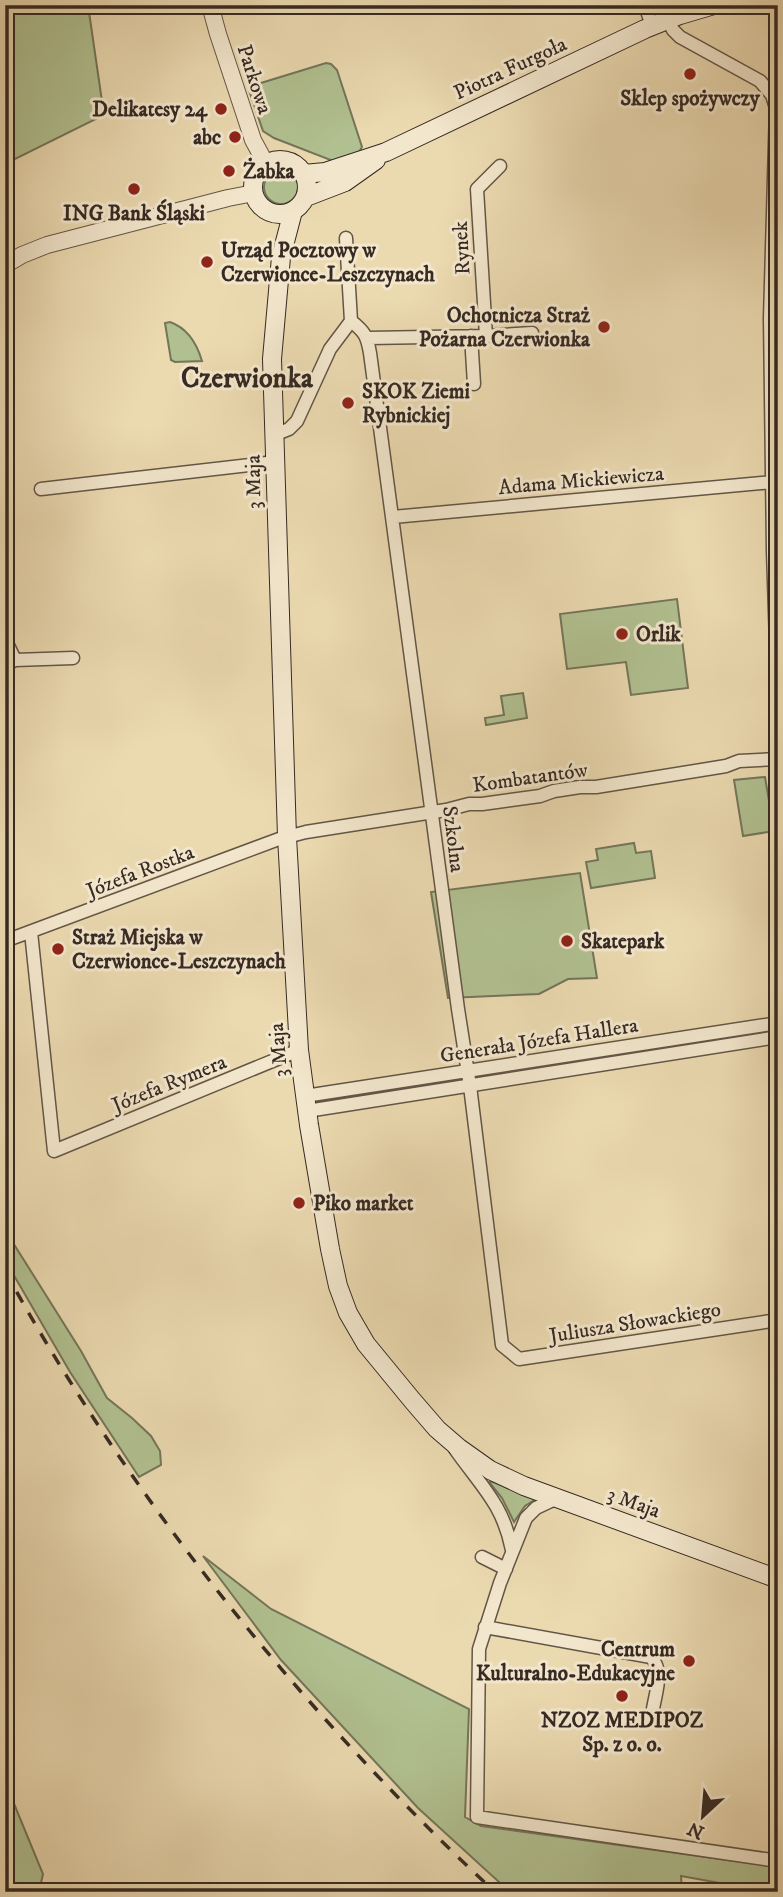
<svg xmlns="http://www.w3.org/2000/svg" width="783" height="1897" font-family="'IM FELL DW Pica',serif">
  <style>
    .green { fill: #b1c090; stroke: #74755a; stroke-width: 2 }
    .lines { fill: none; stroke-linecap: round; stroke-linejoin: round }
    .minor-casing { stroke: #635646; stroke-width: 15 }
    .tertiary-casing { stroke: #635646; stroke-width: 18 }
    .secondary-casing { stroke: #362a23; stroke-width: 20 }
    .minor { stroke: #f2e6cc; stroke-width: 12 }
    .tertiary { stroke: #f2e6cc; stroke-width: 16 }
    .secondary { stroke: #f2e6cc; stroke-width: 18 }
    .rail { stroke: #362a23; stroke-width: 3.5; stroke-dasharray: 12 12; stroke-linecap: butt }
    .poi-dot { fill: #8f2418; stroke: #f2e6cc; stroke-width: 2.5 }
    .labels { text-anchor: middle; stroke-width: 6; stroke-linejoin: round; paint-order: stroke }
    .street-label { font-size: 21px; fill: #362a23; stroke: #f2e6cc }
    .poi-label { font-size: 21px; font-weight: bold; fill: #362a23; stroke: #f2e6cc; text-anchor: start }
    .district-label { font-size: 28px; font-weight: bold; fill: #362a23; stroke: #f2e6cc }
  </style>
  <rect width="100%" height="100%" fill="#ebd9b0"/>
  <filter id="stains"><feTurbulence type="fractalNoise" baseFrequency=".00286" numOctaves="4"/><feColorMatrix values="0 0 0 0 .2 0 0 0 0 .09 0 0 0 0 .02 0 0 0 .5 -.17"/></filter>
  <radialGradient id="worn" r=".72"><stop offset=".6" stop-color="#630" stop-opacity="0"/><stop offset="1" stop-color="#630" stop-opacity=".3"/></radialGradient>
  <path class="green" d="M5 5H88L104 115 5 164Z
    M326 63 331 64 337 70 362 147 359 152 333 161 274 138 263 131 249 90 251 86Z
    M264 187a17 17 0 1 1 34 0a17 17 0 1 1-34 0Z
    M170 322C187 328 197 344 202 361L175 362 171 360 165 323Z
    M677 599 688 688 631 695 626 662 567 669 560 614Z
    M523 693 527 718 486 725 485 718 504 715 501 696Z
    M765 777 774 831 743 836 734 780Z
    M634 843 636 853 651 851 655 878 591 888 586 862 598 860 596 849Z
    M580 873 597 978 568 979 539 994 448 998 431 892Z
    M5 1230 81 1351 107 1398 132 1418 151 1436 160 1451 161 1465 139 1477 70 1372 5 1260Z
    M489 1482H493L536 1499 525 1506 514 1522 502 1498Z
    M203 1556 271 1609 469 1709 465 1817 481 1826 778 1867V1892H769L681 1876 682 1892H510L418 1808 281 1660Z
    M10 1794 43 1874 39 1892H5V1815Z"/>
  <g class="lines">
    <g class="minor-casing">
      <path id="minor" d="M645 5 652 26
        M668 20 673 30 680 37 760 81 772 95 776 108 770 318 773 551 778 706
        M346 238 351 321
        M471 336 474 384
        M486 336 532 333
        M368 338 486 336 477 189 500 166
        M274 435 289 429 297 421 330 349 351 321C365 332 367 336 370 353L458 1009 470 1086 502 1345 519 1359 778 1320
        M41 489 275 462
        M393 517 772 482
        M5 639 15 660 5 665
        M15 660 73 658
        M31 932 54 1151 299 1050
        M5 941 279 839 306 832 446 810 469 804H482L540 796 554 791 580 787H596L726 766 739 761 778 759
        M305 1096 778 1023
        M307 1111 778 1037
        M455 1449C481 1486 503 1504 512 1550
        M557 1498 536 1508 526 1518 500 1583 479 1649 477 1817 778 1861
        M482 1557 506 1569
        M485 1627 651 1657C664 1671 656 1691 653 1709"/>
    </g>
    <g class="tertiary-casing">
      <path id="tertiary" d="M210 5 218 34 253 140 266 164
        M5 265 22 255 47 245 228 198 254 193"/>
    </g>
    <g class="secondary-casing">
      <path id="secondary" d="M253 187a27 27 0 1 1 54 0a27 27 0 1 1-54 0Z
        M304 174 325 172 386 152 645 29 680 15 714 5
        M306 197 345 182 376 160
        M293 211 281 257 272 359 287 837 299 1050 309 1125 330 1249 338 1286 348 1313 366 1344 412 1400 437 1429 459 1448 490 1470 524 1486 778 1579"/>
    </g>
    <use href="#minor" class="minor"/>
    <use href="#tertiary" class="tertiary"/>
    <use href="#secondary" class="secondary"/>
    <path class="rail" d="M5 1271C131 1500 303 1714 495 1892"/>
  </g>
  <g class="poi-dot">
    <circle cx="690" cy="74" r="7"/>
    <circle cx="221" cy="109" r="7"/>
    <circle cx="235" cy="137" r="7"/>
    <circle cx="229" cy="171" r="7"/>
    <circle cx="134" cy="189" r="7"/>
    <circle cx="207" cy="262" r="7"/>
    <circle cx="604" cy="327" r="7"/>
    <circle cx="348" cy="403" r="7"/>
    <circle cx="622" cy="634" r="7"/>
    <circle cx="567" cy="941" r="7"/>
    <circle cx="58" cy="949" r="7"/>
    <circle cx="299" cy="1203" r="7"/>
    <circle cx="689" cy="1661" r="7"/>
    <circle cx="622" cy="1696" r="7"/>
  </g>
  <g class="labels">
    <g class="street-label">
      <text transform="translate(510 68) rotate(-25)" y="7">Piotra Furgoła</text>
      <text transform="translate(255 79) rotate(72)" y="7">Parkowa</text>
      <text transform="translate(461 248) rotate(-93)" y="7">Rynek</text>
      <text transform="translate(581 480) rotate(-5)" y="7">Adama Mickiewicza</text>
      <text transform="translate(253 482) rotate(-91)" y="7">3 Maja</text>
      <text transform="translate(530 777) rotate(-8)" y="7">Kombatantów</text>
      <text transform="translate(454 839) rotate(83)" y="7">Szkolna</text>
      <text transform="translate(140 871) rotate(-21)" y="7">Józefa Rostka</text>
      <text transform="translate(539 1040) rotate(-9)" y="7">Generała Józefa Hallera</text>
      <text transform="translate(278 1050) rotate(-95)" y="7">3 Maja</text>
      <text transform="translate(169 1083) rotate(-22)" y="7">Józefa Rymera</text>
      <text transform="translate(635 1322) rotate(-9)" y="7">Juliusza Słowackiego</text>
      <text transform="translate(634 1502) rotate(20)" y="7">3 Maja</text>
    </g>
    <g class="poi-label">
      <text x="690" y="105" text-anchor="middle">Sklep spożywczy</text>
      <text x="207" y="116" text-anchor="end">Delikatesy 24</text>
      <text x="221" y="144" text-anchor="end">abc</text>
      <text x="243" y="178">Żabka</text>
      <text x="134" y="220" text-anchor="middle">ING Bank Śląski</text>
      <text x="221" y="257">Urząd Pocztowy w<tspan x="221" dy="24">Czerwionce-Leszczynach</tspan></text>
      <text x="590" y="322" text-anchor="end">Ochotnicza Straż<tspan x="590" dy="24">Pożarna Czerwionka</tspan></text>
      <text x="362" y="398">SKOK Ziemi<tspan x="362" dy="24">Rybnickiej</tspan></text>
      <text x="636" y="641">Orlik</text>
      <text x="72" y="944">Straż Miejska w<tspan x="72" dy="24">Czerwionce-Leszczynach</tspan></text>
      <text x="581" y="948">Skatepark</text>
      <text x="313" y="1210">Piko market</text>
      <text x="675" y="1656" text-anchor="end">Centrum<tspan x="675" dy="24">Kulturalno-Edukacyjne</tspan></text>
      <text x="622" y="1727" text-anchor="middle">NZOZ MEDIPOZ<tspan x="622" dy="24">Sp. z o. o.</tspan></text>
    </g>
    <g class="district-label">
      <text x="247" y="387">Czerwionka</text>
    </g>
  </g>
  <rect width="783" height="1897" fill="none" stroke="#ebd9b0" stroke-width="28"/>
  <rect x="7" y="7" width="769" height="1883" fill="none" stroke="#362a23" stroke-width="3.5"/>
  <rect x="14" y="14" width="755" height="1869" fill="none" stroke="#362a23" stroke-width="2"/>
  <g transform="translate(703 1816) rotate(206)" stroke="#f2e6cc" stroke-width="5" paint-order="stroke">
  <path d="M0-5L12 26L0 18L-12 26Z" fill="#362a23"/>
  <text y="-10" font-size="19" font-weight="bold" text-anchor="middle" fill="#362a23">N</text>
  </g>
  <rect width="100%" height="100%" filter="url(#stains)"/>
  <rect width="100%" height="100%" fill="url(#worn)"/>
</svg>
